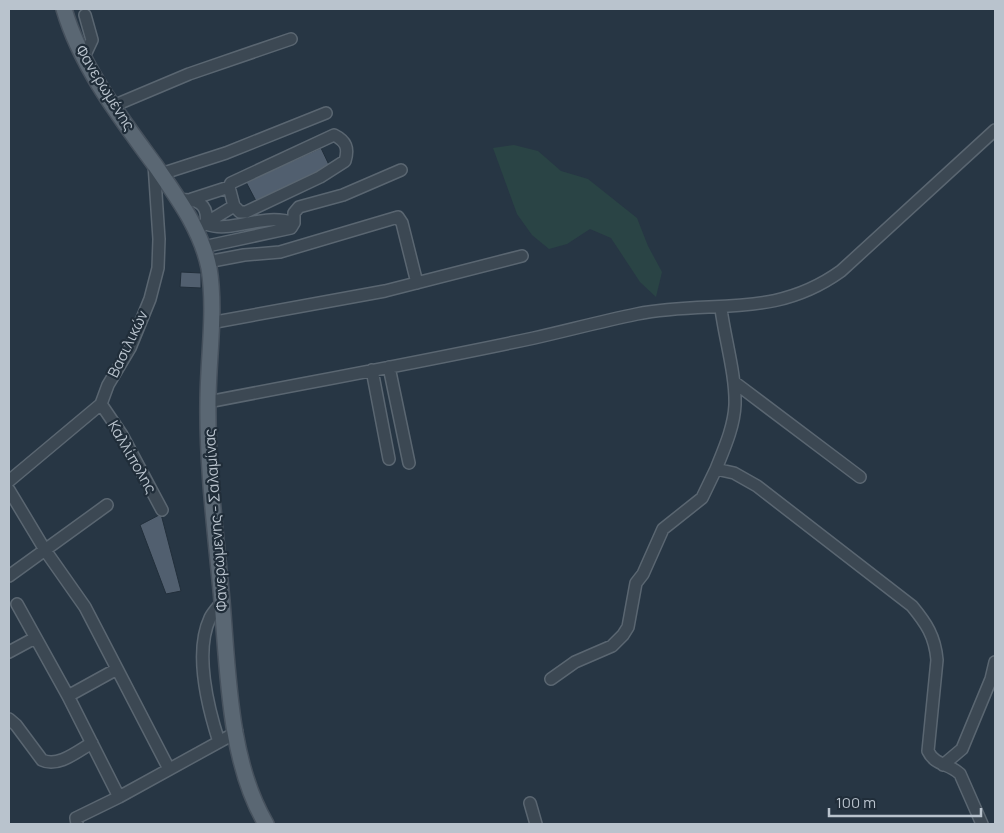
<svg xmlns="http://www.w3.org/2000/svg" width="1004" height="833" font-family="Manrope,sans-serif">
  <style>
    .green { fill: #2a4445 }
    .building { fill: #515f6f; stroke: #222f3b }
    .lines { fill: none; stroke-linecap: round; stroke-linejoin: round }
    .minor-casing { stroke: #5a6671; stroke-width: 14 }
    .major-casing { stroke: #46515d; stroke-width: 18 }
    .minor { stroke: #3c4853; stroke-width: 11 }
    .major { stroke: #5a6773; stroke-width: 15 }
    .labels { text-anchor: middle; stroke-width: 4.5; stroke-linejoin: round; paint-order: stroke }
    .street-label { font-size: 15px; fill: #b9c3cd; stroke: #202d39 }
  </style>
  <rect width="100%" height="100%" fill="#273644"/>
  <path class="green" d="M514 145 538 151 561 171 588 179 637 218 648 246 662 272 656 297 640 282 611 238 590 229 567 244 549 249 532 235 517 214 493 148Z"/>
  <path class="building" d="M321 148 330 167 256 201 246 182Z
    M181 272 201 273V288L180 287Z
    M161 514 181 591 166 594 140 525Z"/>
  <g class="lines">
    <g class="minor-casing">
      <path id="minor" d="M84 57 92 40 85 15
        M113 106 189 74 291 39
        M161 174 226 153 326 113
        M192 199 229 187
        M179 200C197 198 209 204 206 224 232 234 262 212 294 223
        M196 229 234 206 229 187 231 183 334 135C346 141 349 148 345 161L320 177 246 212H240L234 206
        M203 247 291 228 294 223V213L299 207 343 195 401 170
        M207 262 244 255 280 252 398 217 402 223 417 283
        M721 309C725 339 736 376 735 405 734 427 724 449 716 469L734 473 757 486 912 606C926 623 935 636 937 660L928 751C935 766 949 763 960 774L982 824
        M210 323 385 291 522 256
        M389 367 409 463
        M372 370 389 459
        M734 382 860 477
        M208 402C316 381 426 361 534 338 569 330 603 321 637 314 712 299 773 320 841 271L995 130
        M101 404 122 435 162 510
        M9 481 101 404 108 385 130 348 150 299 158 268 159 239 154 164
        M9 490 45 550 85 607 169 769
        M9 576 107 505
        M17 604 68 696 119 797
        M9 652 35 638
        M551 679 575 662 612 646 623 635 628 627 636 583 643 574 663 529 702 498 716 469
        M68 696 117 669
        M9 719 16 725 42 760C58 768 78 751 92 743
        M219 742C208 708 194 652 210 618 213 612 218 607 222 602
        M943 765 962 749 991 679 995 662
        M530 803 536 824
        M77 824 76 818 119 797 237 732"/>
    </g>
    <g class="major-casing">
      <path id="major" d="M64 9C81 67 120 117 155 165 177 197 201 229 209 268 216 311 208 359 208 402 207 469 216 535 222 601 228 672 229 762 266 824"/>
    </g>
    <use href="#minor" class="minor"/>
    <use href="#major" class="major"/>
  </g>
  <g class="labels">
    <g class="street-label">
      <text transform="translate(105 88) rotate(58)" y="5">Φανερωμένης</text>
      <text transform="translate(128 344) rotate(-64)" y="5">Βασιλικών</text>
      <text transform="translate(132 457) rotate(60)" y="5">Καλλίπολης</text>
      <text transform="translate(216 520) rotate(-94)" y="5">Φανερωμενης - Σαλαμίνας</text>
    </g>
  </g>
  <rect width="1004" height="833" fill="none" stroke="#b9c3cd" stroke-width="20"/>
  <path d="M829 808v8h152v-8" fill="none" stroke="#b9c3cd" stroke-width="2.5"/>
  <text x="836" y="808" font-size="15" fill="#b9c3cd" stroke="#202d39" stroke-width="4" paint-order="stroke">100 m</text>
</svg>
